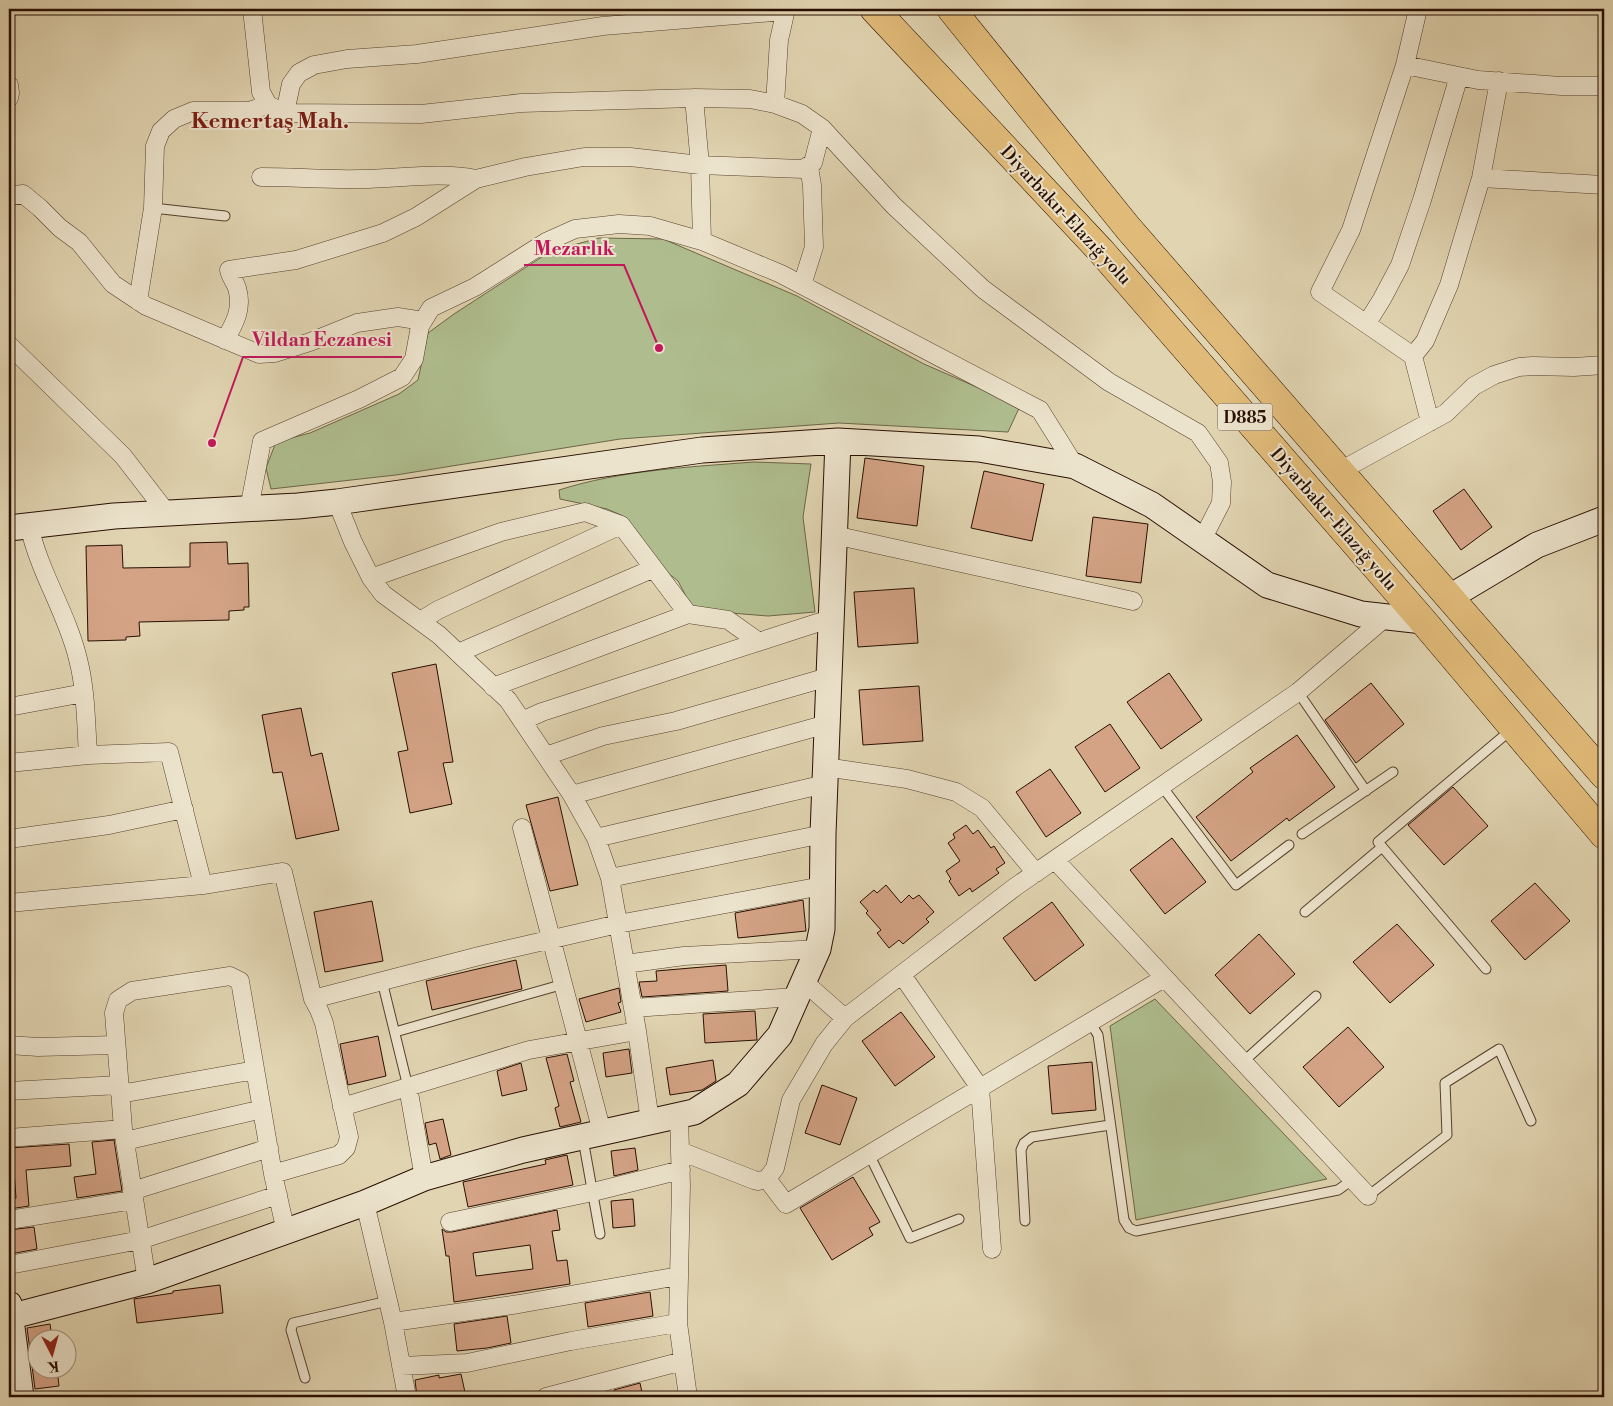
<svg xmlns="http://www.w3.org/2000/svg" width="1613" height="1406" font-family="'Libre Bodoni',serif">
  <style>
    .green { fill: #afbd8e; stroke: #6c6647 }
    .building { fill: #d4a386; stroke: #280e00; fill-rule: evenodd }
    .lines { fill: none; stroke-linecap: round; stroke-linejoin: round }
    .lane-casing { stroke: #56402c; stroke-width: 11 }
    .street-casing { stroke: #56402c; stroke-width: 19 }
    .secondary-casing { stroke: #280e00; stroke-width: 27 }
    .highway-casing { stroke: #280e00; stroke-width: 29 }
    .lane { stroke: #ece3cc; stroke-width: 9 }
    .street { stroke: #ece3cc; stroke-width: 18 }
    .secondary { stroke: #ece3cc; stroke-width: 25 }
    .highway { stroke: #e0ba78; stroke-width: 28 }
    .labels { text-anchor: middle; stroke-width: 4; stroke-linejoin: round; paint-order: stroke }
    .shield { fill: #ece3cc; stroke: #634e3d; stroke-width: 1 }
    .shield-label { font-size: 16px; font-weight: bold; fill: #280e00 }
    .street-label { font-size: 18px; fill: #280e00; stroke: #ece3cc }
    .district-label { font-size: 22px; font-weight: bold; fill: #7a1f14; stroke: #ece3cc }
    .leader { fill: none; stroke: #c2185b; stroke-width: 2 }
    .callout-dot { fill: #c2185b; stroke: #ece3cc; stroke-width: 2 }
    .callout-label { font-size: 19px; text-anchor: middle; font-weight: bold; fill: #c2185b; stroke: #ece3cc; stroke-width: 4; stroke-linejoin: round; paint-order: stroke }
  </style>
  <rect width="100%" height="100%" fill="#e1d4b1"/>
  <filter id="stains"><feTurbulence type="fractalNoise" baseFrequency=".004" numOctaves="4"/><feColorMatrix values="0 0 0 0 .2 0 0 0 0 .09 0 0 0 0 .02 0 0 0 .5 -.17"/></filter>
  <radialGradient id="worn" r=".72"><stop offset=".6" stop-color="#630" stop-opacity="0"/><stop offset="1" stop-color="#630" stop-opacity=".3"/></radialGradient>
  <path class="green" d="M599 238 663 239 797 296 924 364 1020 406 1008 432 839 423 620 439 396 475 271 489 266 468 276 442 310 433 399 394 418 380 428 333 454 314 551 251Z
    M754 462 811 464 803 517 815 612 768 616 693 610 678 581 658 565 623 516 607 509 560 499 559 490C622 470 689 467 754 462Z
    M1155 999 1327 1179 1136 1220 1110 1026Z"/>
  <path class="building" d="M865 458 924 466 917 526 857 518Z
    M984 471 1044 484 1032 541 971 528Z
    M1464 489 1492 527 1461 550 1433 511Z
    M1093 517 1148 524 1141 583 1086 576Z
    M227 542 228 564 248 563 249 607H244V610L229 611V620L139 622 140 636 126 637V640L88 641 86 546 122 545 123 568 190 567V543Z
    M914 588 918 643 858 647 854 592Z
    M436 664 453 762 443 763 452 804 410 813 398 752 408 750 392 673Z
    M1169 673 1202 720 1161 749 1127 702Z
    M1371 683 1404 724 1356 763 1325 720Z
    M919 686 923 741 863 745 859 690Z
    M301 708 311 756 322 753 339 830 296 839 282 772 273 773 262 715Z
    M1110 724 1140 768 1105 792 1075 747Z
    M1297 735 1335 787 1289 821 1287 818 1231 861 1196 817 1253 772 1250 768Z
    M1050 769 1081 813 1046 837 1016 792Z
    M1453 787 1488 826 1444 865 1408 825Z
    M558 797 578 885 550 891 526 805Z
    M966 825 973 834 978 830 991 848 994 846 1005 863 996 869 999 873 972 892 970 888 959 896 949 881 951 879 946 871 960 861 948 843 955 838 953 834Z
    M1172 838 1206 882 1165 914 1130 870Z
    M1535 883 1570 921 1525 960 1491 921Z
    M886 885 901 903 909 895 913 899 919 895 934 912 926 919 929 922 903 944 899 940 889 948 877 933 881 930 866 913 868 911 860 902 874 890 877 893Z
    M803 900 806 931 738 938 735 913Z
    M372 901 383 961 325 972 314 912Z
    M1052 902 1084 945 1035 981 1003 938Z
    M1397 924 1434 965 1390 1003 1353 962Z
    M1259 934 1295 974 1250 1014 1215 975Z
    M516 960 522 989 432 1010 426 981Z
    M726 965 728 991 642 997 639 982 657 981 656 971Z
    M619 988 621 1002 618 1003 621 1012 586 1022 579 999Z
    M755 1011 757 1040 705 1043 703 1014Z
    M901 1012 935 1057 895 1086 862 1041Z
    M1348 1027 1384 1067 1339 1107 1303 1067Z
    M378 1036 386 1076 348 1085 340 1044Z
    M629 1049 632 1073 606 1077 603 1053Z
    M567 1054 574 1081 570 1082 581 1122 560 1127 555 1108 559 1106 546 1058Z
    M713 1060 716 1081 702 1090 670 1095 666 1068Z
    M1092 1062 1096 1110 1052 1114 1048 1066Z
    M521 1063 527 1090 502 1096 497 1071Z
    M822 1085 857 1098 840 1145 805 1133Z
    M443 1119 451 1155 440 1159 436 1143 429 1145 425 1123Z
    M114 1140 122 1191 77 1198 74 1177 96 1174 92 1142Z
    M69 1144 71 1166 26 1170 29 1206 9 1209V1198H16L14 1171H9V1148Z
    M635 1148 638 1170 614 1176 611 1151Z
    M567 1155 573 1185 468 1207 463 1182 546 1164 545 1160Z
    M853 1177 880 1222 869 1228 873 1235 832 1260 800 1208Z
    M633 1199 635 1226 613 1228 611 1201Z
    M557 1210 560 1230 552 1231 557 1261 567 1260 570 1284 454 1302 449 1256H446L442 1229 446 1232H452ZM530 1245 533 1269 476 1276 473 1253Z
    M34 1227 37 1249 10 1254 9 1230Z
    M220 1285 223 1313 137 1323 134 1299 173 1293V1291Z
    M650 1292 653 1316 588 1327 585 1303Z
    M507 1316 511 1343 487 1348 457 1351 454 1324Z
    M50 1324 52 1338H38V1368H57L59 1386 35 1389 27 1328Z
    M461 1374 466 1397H417L415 1380 439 1375V1378Z
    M640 1383 643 1397H615L614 1390Z"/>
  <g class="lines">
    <g class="lane-casing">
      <path id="lane" d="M153 208 225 216
        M1298 692 1366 791
        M1161 785 1236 885 1289 845
        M1302 834 1393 772
        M1305 912 1382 847
        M1486 969 1378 842 1512 729
        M382 981 408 1087
        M1090 1022 1098 1035 1124 1220 1129 1228 1136 1231 1338 1190 1352 1180
        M395 1032 564 984
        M1243 1062 1316 996
        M583 1139 600 1234
        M869 1154 910 1238 959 1219
        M1368 1196 1447 1135 1445 1083 1499 1049 1531 1121
        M1025 1221 1021 1150 1024 1143 1032 1137 1110 1125
        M305 1378 291 1330 293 1323 388 1301"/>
    </g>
    <g class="street-casing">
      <path id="street" d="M252 9 261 92 268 105 285 113 421 114 521 103 694 98 750 99 775 104 802 114 822 128 894 206 983 289 1109 382 1198 433 1219 463 1222 482 1221 503 1202 540
        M1418 9 1405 65 1351 230 1320 292 1413 356 1430 422
        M1405 65 1478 80 1561 86H1604
        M9 85 10 93 9 98
        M694 98 700 165 702 241
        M775 104 779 40 786 9
        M285 113 291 84 299 73 314 65 347 59 417 54 603 26 785 11
        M261 177C294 177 327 180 361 179 399 179 439 171 476 179
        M1481 178 1604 185
        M9 196 23 194 40 208 60 228 79 242 113 284 146 306 259 354 275 353 310 342 357 323 398 317 423 321
        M802 285 814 247 812 185 809 167
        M138 301 153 208 155 146 161 131 174 119 193 111H249L268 105
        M1367 323 1382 299 1400 265 1422 200 1459 76
        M225 340C235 323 243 308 237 288 235 281 230 277 229 270L296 260 383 233 416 217 476 179 525 167 584 157H630L700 165 803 169 813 163 822 128
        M9 345 123 456 167 513
        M1413 356 1425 341 1449 285 1481 178 1499 81
        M1340 471 1446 413 1474 386 1494 375 1519 367 1533 366 1574 367 1604 365
        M337 502 353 542 371 578 383 594 439 635 508 700 572 795 596 838 610 878 637 1031 650 1121
        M249 509 262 441 359 399 402 377 414 359 420 326 431 308 475 287 546 242 575 229 619 224 650 226 702 241 781 274 1040 410 1075 466
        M29 525C39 572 67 613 78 659 86 690 86 723 88 755
        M834 535 1133 601
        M371 578 501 532 585 512 621 525 688 614 728 620 759 642
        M420 621 438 610 621 525
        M458 653 652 569
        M493 687 688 614
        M9 707 84 693
        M522 721 542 712 820 622
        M546 756 603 736 676 721 828 677
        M9 763 88 755 169 752 203 885
        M825 767 907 779 956 792 982 808 1036 873
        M572 795 827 724
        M522 828 602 1132
        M596 838 825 784
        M9 839 109 825 184 809
        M1055 860 1368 1196
        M610 878 823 834
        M9 903 203 885 283 872 313 999 319 1010 324 1023 349 1137 346 1148 339 1155 273 1174
        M625 964 684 956 818 949
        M902 975 980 1088 992 1249
        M803 983 811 988 845 1018
        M313 999 483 955 618 924 822 886
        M633 1008 796 997
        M9 1045 38 1047 116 1045
        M408 1087 424 1178
        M9 1091 119 1085
        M120 1094 255 1070
        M342 1107 529 1050 637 1031
        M679 1115 681 1186 678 1323 688 1397
        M9 1138 123 1129
        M125 1141 262 1109
        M680 1151 754 1180 758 1181 767 1179 775 1168 791 1100 824 1044 845 1018 1015 887 1298 692 1386 617
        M767 1179 786 1204 1164 978
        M132 1191 269 1148
        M365 1203 393 1322 407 1397
        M9 1220 133 1200
        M450 1222 593 1192 681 1170
        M9 1265 140 1240 278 1195
        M147 1281 123 1129 114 1013 118 1000 132 991 230 976 240 981 273 1174 286 1232
        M393 1322 519 1304 679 1276
        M401 1366 467 1363 571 1341 678 1323
        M546 1397 683 1361"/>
    </g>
    <g class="secondary-casing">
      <path id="secondary" d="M9 528 114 516 298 506 337 502 702 450 838 441 979 449 1075 466 1152 505 1267 585 1361 614 1423 621
        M1450 597 1537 545 1604 519
        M9 1304 21 1397
        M9 1317 147 1281 365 1203 424 1178 523 1150 694 1112 738 1084 780 1035 818 949 822 929 823 834 838 441"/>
    </g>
    <g class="highway-casing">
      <path id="highway" d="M874 9 1101 251 1423 621 1604 835
        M951 9 1128 228 1604 775"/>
    </g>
    <use href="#lane" class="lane"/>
    <use href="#street" class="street"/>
    <use href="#secondary" class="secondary"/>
    <use href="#highway" class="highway"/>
  </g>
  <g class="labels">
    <rect class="shield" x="1217.5" y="403.5" width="55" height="27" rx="4"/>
    <g class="shield-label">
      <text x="1245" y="423">D885</text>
    </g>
    <g class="street-label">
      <text transform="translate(1066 215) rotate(47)" y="6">Diyarbakır-Elazığ yolu</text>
      <text transform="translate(1334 519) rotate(49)" y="6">Diyarbakır-Elazığ yolu</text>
    </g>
    <g class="district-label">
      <text x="270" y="128">Kemertaş Mah.</text>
    </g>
  </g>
  <path class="leader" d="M659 348L624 265H524M212 443L243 357H402"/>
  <g class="callout-dot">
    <circle cx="659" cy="348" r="5"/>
    <circle cx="212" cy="443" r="5"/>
  </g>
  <g class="callout-label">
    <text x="574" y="255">Mezarlık</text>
    <text x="322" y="346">Vildan Eczanesi</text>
  </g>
  <rect width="1613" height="1406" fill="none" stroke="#e1d4b1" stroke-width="30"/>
  <rect x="10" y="10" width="1593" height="1386" fill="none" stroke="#280e00" stroke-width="2.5"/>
  <rect x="15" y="15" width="1583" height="1376" fill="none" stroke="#280e00"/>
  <g transform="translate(52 1354) rotate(174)"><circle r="24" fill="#ece3cc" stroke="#9e8e7a"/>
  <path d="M0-4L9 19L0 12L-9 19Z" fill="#8f2418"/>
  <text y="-8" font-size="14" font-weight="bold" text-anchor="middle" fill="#280e00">K</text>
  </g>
  <rect width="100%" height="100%" filter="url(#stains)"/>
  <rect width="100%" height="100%" fill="url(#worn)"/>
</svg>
